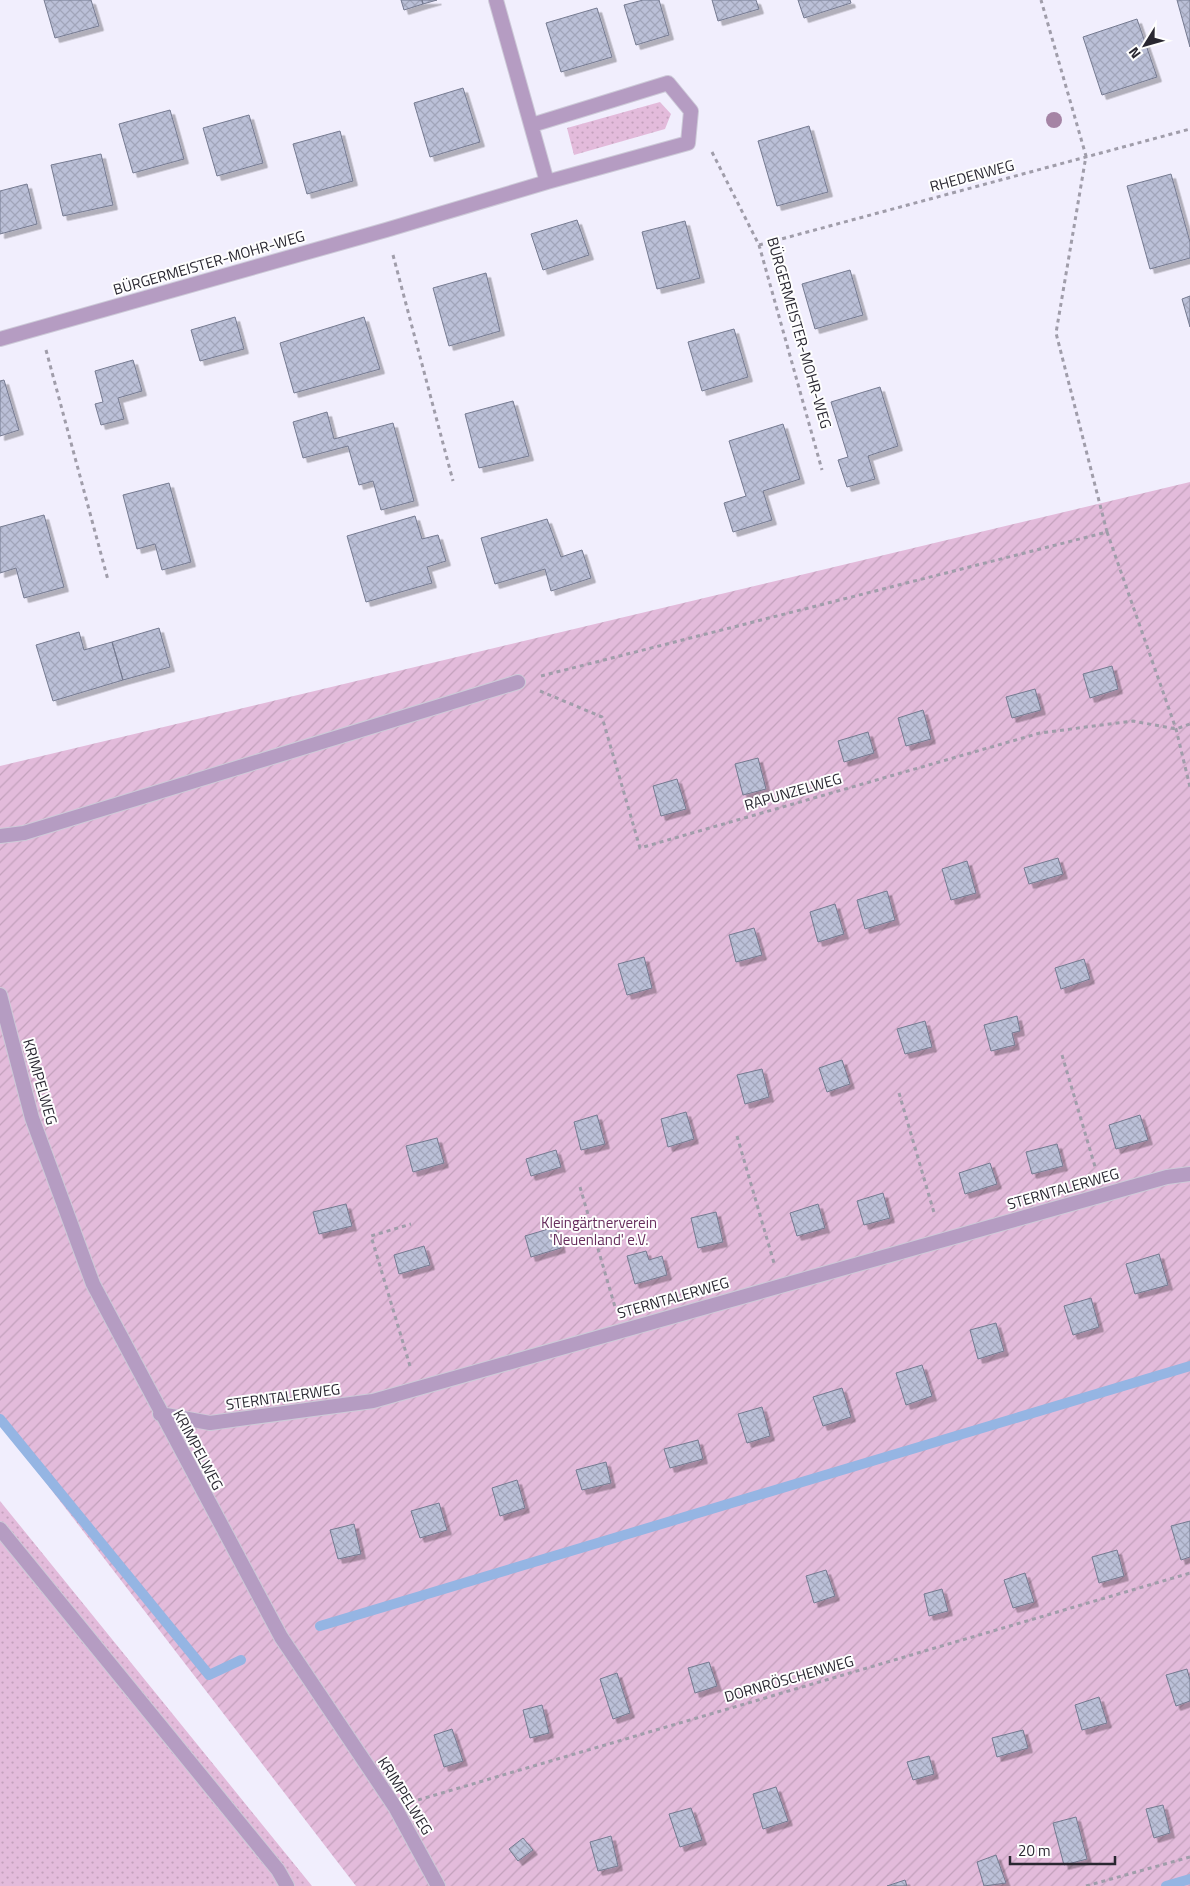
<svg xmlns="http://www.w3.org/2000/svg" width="1190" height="1886" font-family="'Titillium Web',sans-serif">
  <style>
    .grass { fill: url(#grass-dots) }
    .garden { fill: url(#garden-furrows) }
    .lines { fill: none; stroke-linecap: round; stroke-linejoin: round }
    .stream { stroke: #95b5e3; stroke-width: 10 }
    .building { fill: url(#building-cross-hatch); stroke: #757a90; filter: url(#shadow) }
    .service-casing { stroke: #cdcad8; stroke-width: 16 }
    .minor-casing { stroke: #cdcad8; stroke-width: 16 }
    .path { stroke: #a09daa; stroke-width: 3; stroke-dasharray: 4 4; stroke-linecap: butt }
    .service { stroke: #b59cc2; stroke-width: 14 }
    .minor { stroke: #b59cc2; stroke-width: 14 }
    .tree { fill: #a584a5 }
    .labels { text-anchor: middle; stroke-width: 4; stroke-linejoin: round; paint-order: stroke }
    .street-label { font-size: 15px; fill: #292731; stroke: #fefefe }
    .park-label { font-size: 15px; fill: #672d5d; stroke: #fefefe }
  </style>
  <defs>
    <pattern id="grass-dots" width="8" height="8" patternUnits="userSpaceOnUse" patternTransform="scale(1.25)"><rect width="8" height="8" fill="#e3bbdb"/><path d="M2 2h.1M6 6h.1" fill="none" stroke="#c3a1bc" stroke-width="1.8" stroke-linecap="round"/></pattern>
    <pattern id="garden-furrows" width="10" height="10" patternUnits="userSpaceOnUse" patternTransform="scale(1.25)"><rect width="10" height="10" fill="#e3bbdb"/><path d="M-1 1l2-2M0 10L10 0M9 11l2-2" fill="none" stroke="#c3a1bc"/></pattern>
    <pattern id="building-cross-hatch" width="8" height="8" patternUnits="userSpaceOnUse" patternTransform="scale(1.25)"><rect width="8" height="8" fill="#bbc0d8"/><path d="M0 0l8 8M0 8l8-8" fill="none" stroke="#a1a5ba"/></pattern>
    <filter id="shadow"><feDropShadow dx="4.5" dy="4.5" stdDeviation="0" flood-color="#0004"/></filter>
  </defs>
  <rect width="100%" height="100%" fill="#f1eefd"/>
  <path class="grass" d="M660 102 671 114 665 129 574 155 567 128Z
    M0 1501 312 1886H0Z"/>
  <path class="garden" d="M1190 482V1886H356L0 1423V766Z"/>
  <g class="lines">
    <path class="stream" d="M0 1419 209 1675 241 1660
      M320 1626 1190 1366
      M1166 1886 1190 1879"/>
  </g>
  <path class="building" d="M44 0H91L99 26 55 38Z
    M401 0H422L423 4 404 10Z
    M422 0H437L423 4Z
    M643 0H659L669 35 636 45 624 5Z
    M712 0H756L759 9 718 21Z
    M798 0H850L851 3 804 18Z
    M1177 0H1190V47Z
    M597 8 612 57 561 72 546 23Z
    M1137 19 1157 77 1102 95 1083 37Z
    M463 88 480 142 430 157 414 103Z
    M170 110 184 159 133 173 119 124Z
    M249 115 263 163 217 176 203 128Z
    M809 126 828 192 777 206 758 141Z
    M340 131 353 181 307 194 293 144Z
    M101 154 113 205 63 216 51 165Z
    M1171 174 1190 242V258L1150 269 1127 186Z
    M27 184 37 224 0 234V191Z
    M577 220 589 255 543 270 531 234Z
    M685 221 700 278 657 289 642 232Z
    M850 270 863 315 815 329 802 284Z
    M486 273 500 331 449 346 433 288Z
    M1190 296V327L1182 299Z
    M235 317 244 349 200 361 191 330Z
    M364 317 380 369 294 393 280 343Z
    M734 329 748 377 702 391 688 342Z
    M133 360 142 391 118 398 124 419 101 425 95 404 103 402 95 371Z
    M4 380 19 430 0 436V381Z
    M880 387 898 446 868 456 875 479 847 487 838 460 848 457 831 402Z
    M513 401 529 456 479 468 465 414Z
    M327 412 334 439 393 423 414 501 381 510 373 481 359 485 348 446 303 458 293 422Z
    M783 424 800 479 763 491 772 520 733 532 724 503 746 496 729 441Z
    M169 483 191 562 162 570 155 544 137 549 123 495Z
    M44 515 64 587 24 598 16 568 0 573V527Z
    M415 516 422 539 438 535 446 561 427 567 432 583 366 602 347 536Z
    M547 519 561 557 582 550 591 578 551 591 545 569 495 584 481 538Z
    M159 628 170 667 123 680 112 642Z
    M79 632 84 650 112 642 123 680 53 701 36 645Z
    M1112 666 1118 689 1090 698 1083 674Z
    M1035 689 1041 710 1012 718 1006 697Z
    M923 710 931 739 906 746 898 718Z
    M868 732 874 753 844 762 838 741Z
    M758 758 766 789 743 795 735 764Z
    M677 779 686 809 661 816 653 786Z
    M1058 858 1063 874 1029 884 1024 868Z
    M967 861 976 893 951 900 942 869Z
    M887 891 895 920 865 929 857 900Z
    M835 904 844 934 818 942 810 912Z
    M754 928 762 955 736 962 729 935Z
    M644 957 652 988 627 995 618 964Z
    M1084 959 1090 979 1061 989 1055 968Z
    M1017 1016 1020 1031 1012 1033 1015 1045 991 1051 984 1025Z
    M925 1021 932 1047 905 1054 897 1029Z
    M842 1060 850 1084 827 1092 819 1068Z
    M762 1069 769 1097 745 1104 737 1075Z
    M686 1112 694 1139 668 1147 661 1119Z
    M597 1115 605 1144 581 1150 574 1122Z
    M1140 1115 1148 1140 1116 1149 1109 1125Z
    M437 1138 444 1163 413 1172 406 1146Z
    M1057 1144 1063 1166 1032 1174 1026 1152Z
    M556 1150 561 1167 531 1176 526 1159Z
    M990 1163 997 1184 965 1194 959 1173Z
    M883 1193 890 1218 864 1225 857 1201Z
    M346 1204 352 1226 319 1234 313 1212Z
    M818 1204 825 1228 797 1236 790 1213Z
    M716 1212 723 1242 698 1248 691 1218Z
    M555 1227 561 1248 531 1257 525 1236Z
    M424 1246 430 1265 399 1274 394 1255Z
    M646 1251 649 1260 662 1256 667 1275 635 1284 627 1256Z
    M1159 1254 1168 1285 1135 1294 1126 1264Z
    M1091 1298 1099 1327 1073 1335 1064 1306Z
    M996 1323 1004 1351 978 1359 970 1330Z
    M922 1365 932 1396 906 1405 896 1373Z
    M842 1388 851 1417 823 1426 813 1397Z
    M762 1407 770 1436 747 1443 738 1414Z
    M698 1440 703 1459 670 1468 664 1449Z
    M606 1462 611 1483 582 1490 576 1470Z
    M517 1480 525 1508 500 1516 492 1488Z
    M439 1503 447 1530 420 1538 411 1511Z
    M1190 1521V1557L1181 1560 1171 1526Z
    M354 1524 361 1554 338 1559 330 1530Z
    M1117 1550 1124 1576 1099 1583 1092 1557Z
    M826 1570 835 1596 814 1603 806 1576Z
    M1025 1573 1034 1602 1013 1608 1004 1580Z
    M942 1589 948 1611 929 1616 924 1594Z
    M709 1662 717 1686 695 1693 688 1668Z
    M1187 1669 1190 1680V1701L1176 1706 1166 1675Z
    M617 1673 630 1713 613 1719 600 1679Z
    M1099 1697 1107 1723 1082 1730 1075 1705Z
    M542 1705 549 1733 530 1738 523 1710Z
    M452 1729 463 1761 444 1767 434 1735Z
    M1023 1730 1028 1748 997 1757 992 1738Z
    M929 1756 934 1774 913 1780 907 1762Z
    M776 1787 788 1821 763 1829 753 1794Z
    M1163 1805 1170 1833 1154 1838 1146 1809Z
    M691 1808 702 1840 680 1847 669 1814Z
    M1076 1817 1087 1859 1064 1865 1053 1823Z
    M611 1836 618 1866 598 1871 590 1842Z
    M523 1838 533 1850 518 1861 509 1849Z
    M996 1855 1006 1883 984 1886 977 1862Z
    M905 1880 907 1886H887Z"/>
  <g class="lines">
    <g class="service-casing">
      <path id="service" d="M0 836 24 833 518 682
        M0 995 32 1118 93 1284 281 1637 395 1807 438 1886
        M160 1414 210 1423 373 1401 1103 1195 1167 1177 1190 1174
        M0 1529 278 1870 287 1886"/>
    </g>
    <g class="minor-casing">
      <path id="minor" d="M532 125 668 83 691 111 688 143 547 182
        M0 339 386 230 547 182 496 0"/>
    </g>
    <path class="path" d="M712 152 759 245 822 470
      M759 245 1190 129
      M393 255 453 481
      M46 350 108 580
      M1107 532 1176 729 1190 787
      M541 676 1107 532 1056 333 1086 156 1041 0
      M540 691 602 717 640 848 1040 733 1133 721 1176 729 1190 724
      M1062 1055 1096 1170
      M899 1093 935 1216
      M737 1136 774 1263
      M580 1187 615 1307
      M410 1366 371 1236 411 1224
      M418 1800 1190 1573
      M1086 1886 1190 1857"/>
    <use href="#service" class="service"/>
    <use href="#minor" class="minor"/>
  </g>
  <circle class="tree" cx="1054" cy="120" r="8"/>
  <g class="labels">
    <g class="street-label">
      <text transform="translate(972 176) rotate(-15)" y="5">RHEDENWEG</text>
      <text transform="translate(209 263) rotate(-16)" y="5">BÜRGERMEISTER-MOHR-WEG</text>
      <text transform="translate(799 333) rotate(74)" y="5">BÜRGERMEISTER-MOHR-WEG</text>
      <text transform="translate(793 792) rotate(-16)" y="5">RAPUNZELWEG</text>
      <text transform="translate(40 1082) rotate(74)" y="5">KRIMPELWEG</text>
      <text transform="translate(1063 1189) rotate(-16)" y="5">STERNTALERWEG</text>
      <text transform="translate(673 1298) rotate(-16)" y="5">STERNTALERWEG</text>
      <text transform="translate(283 1397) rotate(-8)" y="5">STERNTALERWEG</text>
      <text transform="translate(198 1450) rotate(62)" y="5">KRIMPELWEG</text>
      <text transform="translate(789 1679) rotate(-16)" y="5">DORNRÖSCHENWEG</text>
      <text transform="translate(405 1796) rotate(58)" y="5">KRIMPELWEG</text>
    </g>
    <g class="park-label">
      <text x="599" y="1228">Kleingärtnerverein<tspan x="599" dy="17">'Neuenland' e.V.</tspan></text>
    </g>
  </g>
  <g transform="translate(1145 45) rotate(233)" stroke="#fefefe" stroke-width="4" paint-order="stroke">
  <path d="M0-4L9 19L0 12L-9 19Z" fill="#292731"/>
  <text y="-8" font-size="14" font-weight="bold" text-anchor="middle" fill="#292731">N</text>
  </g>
  <path d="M1010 1856v8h105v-8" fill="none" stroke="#292731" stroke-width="2.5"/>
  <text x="1018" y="1856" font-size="15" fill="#292731" stroke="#fefefe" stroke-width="4" paint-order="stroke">20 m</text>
</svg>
